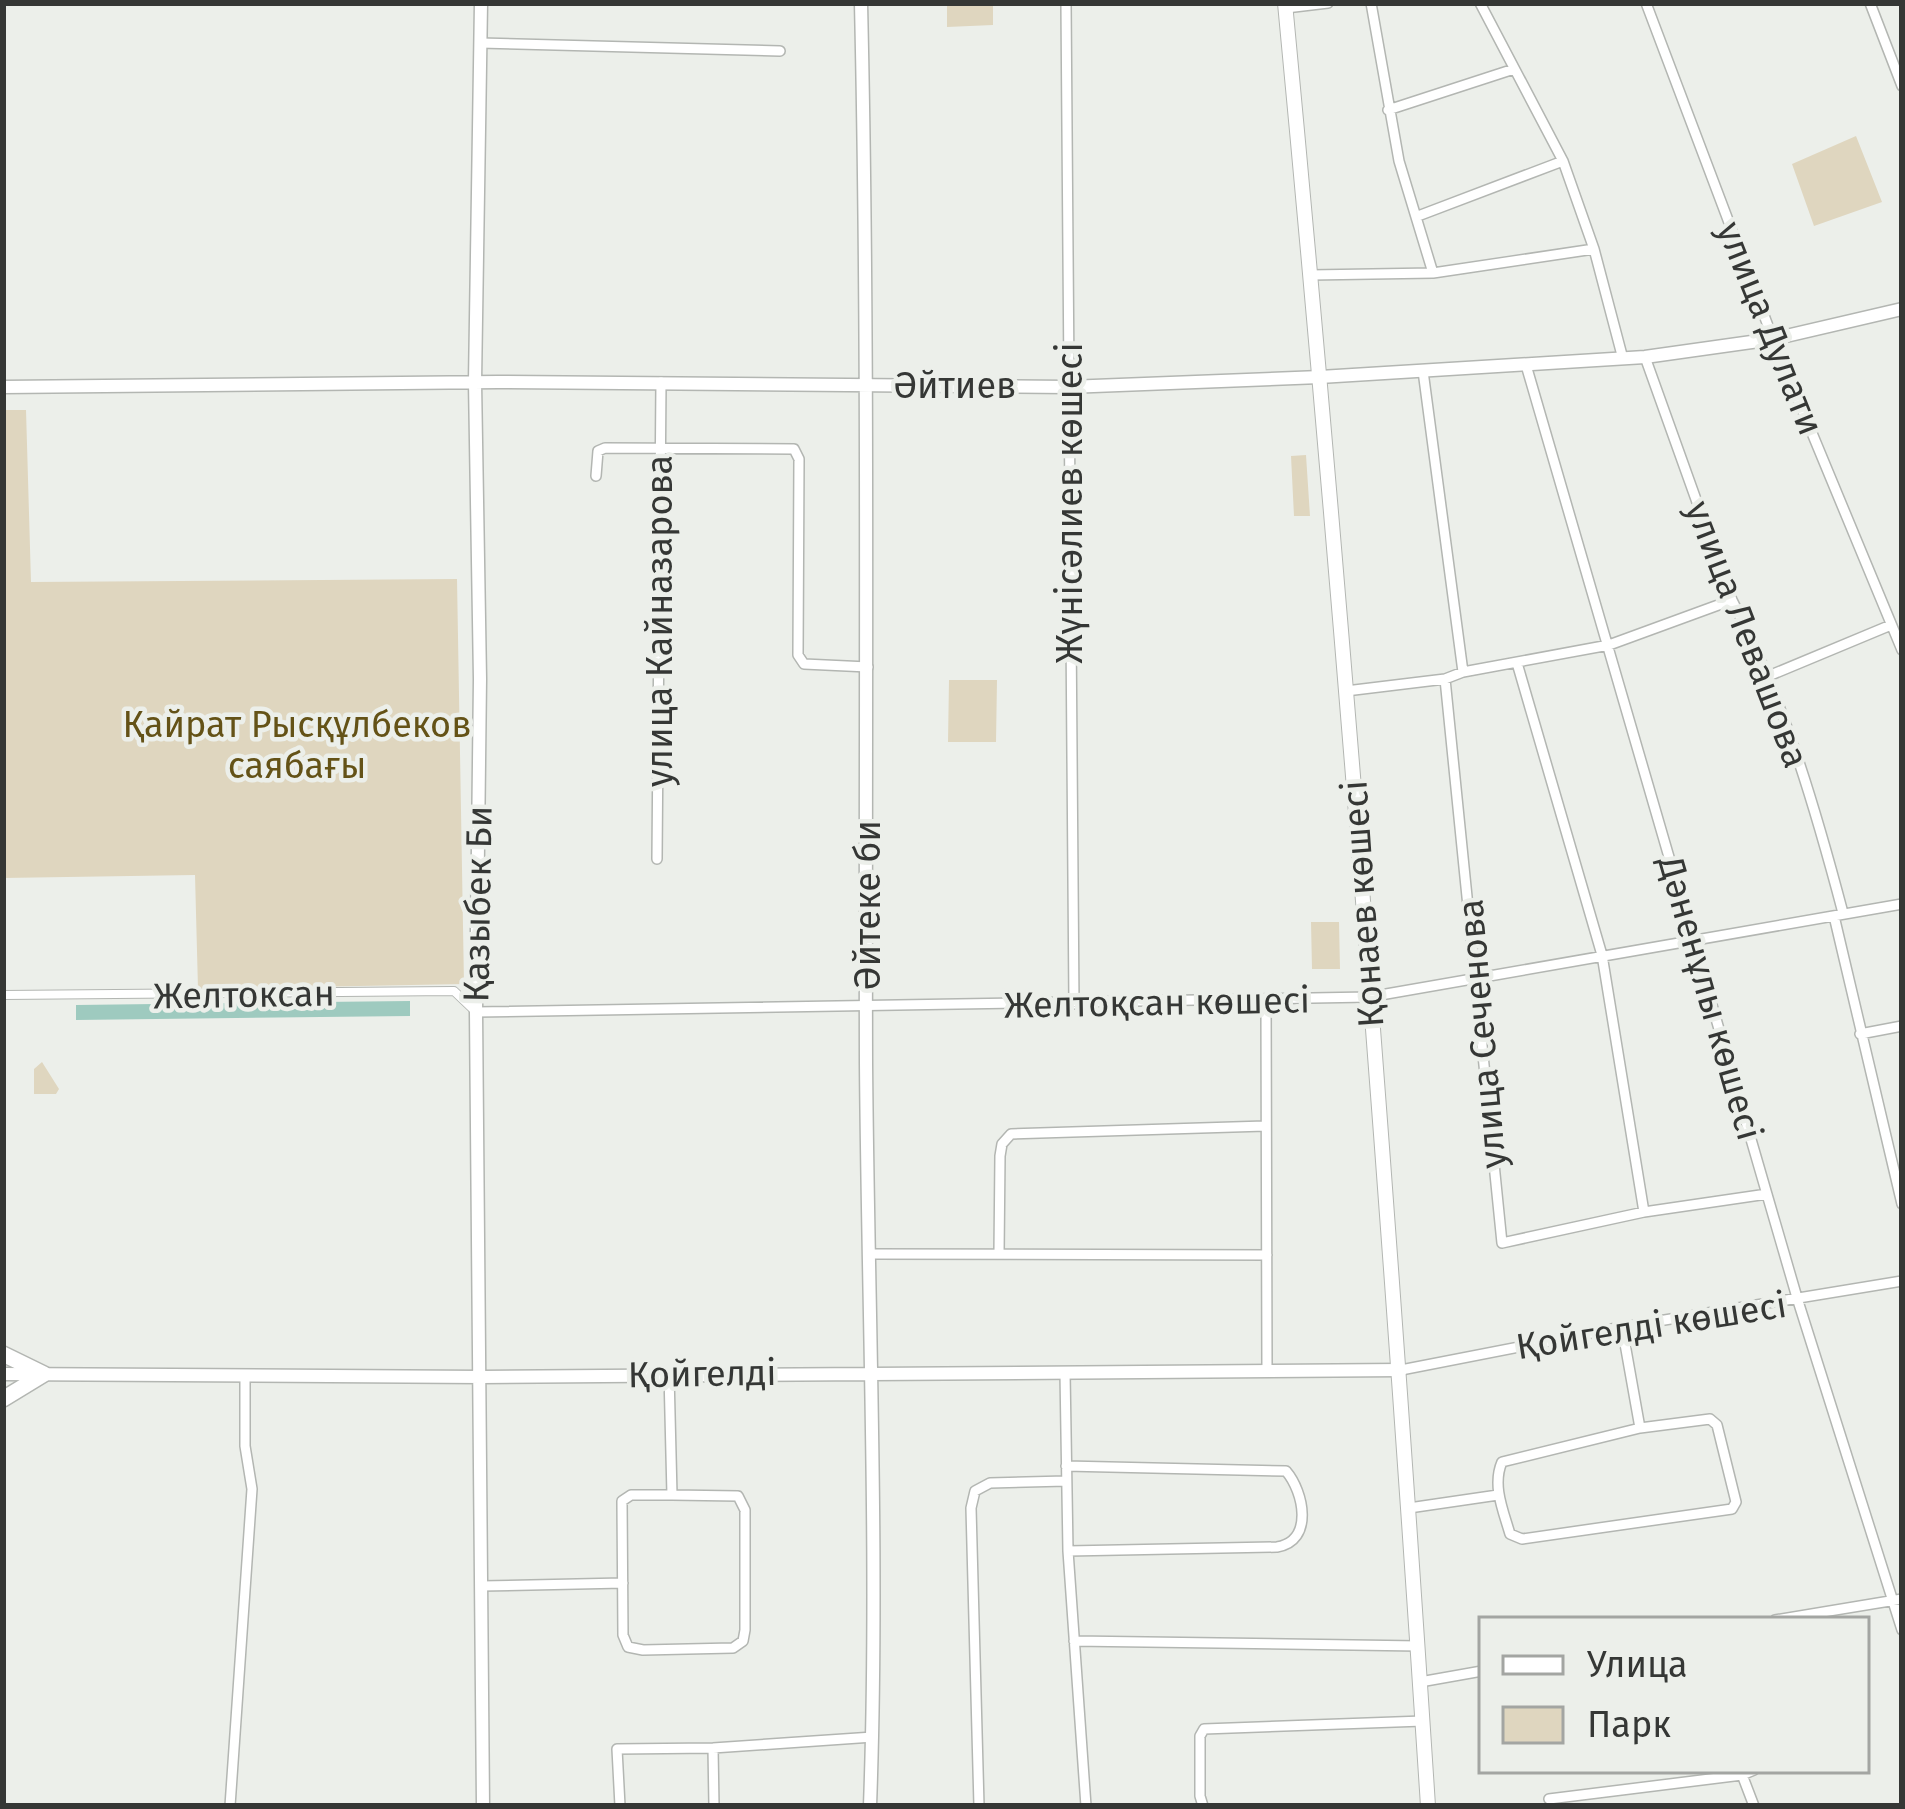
<svg xmlns="http://www.w3.org/2000/svg" width="1905" height="1809" font-family="'Fira Sans',sans-serif">
  <style>
    .green { fill: #dfd6bf }
    .water { fill: #9ecabf }
    .lines { fill: none; stroke-linecap: round; stroke-linejoin: round }
    .pedestrian-casing { stroke: #b3b6b2; stroke-width: 10 }
    .minor-casing { stroke: #b3b6b2; stroke-width: 12 }
    .tertiary-casing { stroke: #b3b6b2; stroke-width: 15 }
    .secondary-casing { stroke: #b3b6b2; stroke-width: 16 }
    .primary-casing { stroke: #b3b6b2; stroke-width: 18 }
    .pedestrian { stroke: #fff; stroke-width: 8 }
    .minor { stroke: #fff; stroke-width: 9 }
    .tertiary { stroke: #fff; stroke-width: 12 }
    .secondary { stroke: #fff; stroke-width: 14 }
    .primary { stroke: #fff; stroke-width: 15 }
    .labels { text-anchor: middle; stroke-width: 9; stroke-linejoin: round; paint-order: stroke }
    .street-label { font-size: 36px; fill: #353735; stroke: #ecefea }
    .park-label { font-size: 36px; fill: #645217; stroke: #ecefea }
  </style>
  <rect width="100%" height="100%" fill="#ecefea"/>
  <path class="green" d="M947 3H993V25L947 27Z
    M1856 136 1882 202 1814 226 1792 164Z
    M3 410H26L31 582 457 579 464 984 198 989 195 875 3 878Z
    M1306 455 1310 516H1294L1291 456Z
    M949 680H997L996 742H948Z
    M1311 922H1339L1340 969H1312Z
    M42 1062 59 1089 56 1094H34V1069Z"/>
  <path class="water" d="M410 1001V1016L76 1020V1005Z"/>
  <g class="lines">
    <g class="pedestrian-casing">
      <path id="pedestrian" d="M3 995 454 991 475 1011"/>
    </g>
    <g class="minor-casing">
      <path id="minor" d="M1066 3 1074 1004
        M1371 3 1399 161 1433 273
        M1480 3 1563 161 1594 249 1623 359
        M1646 3 1773 339 1902 650
        M1870 3 1902 86
        M1286 8 1328 3
        M480 43 780 51
        M1388 110 1514 69
        M1418 216 1563 161
        M1311 275 1433 273 1594 249
        M1645 357 1732 600C1783 698 1815 807 1843 913
        M1526 365 1798 1301 1902 1630
        M1423 371 1463 672
        M596 476 598 451 605 448 794 449 799 459 798 655 804 664 868 667
        M1517 663 1602 955 1644 1212
        M1766 677 1891 625
        M1445 679 1502 1243 1644 1212 1767 1194
        M1346 691 1445 679 1463 672 1609 645 1732 600
        M657 859 661 382
        M1834 916 1902 1204
        M1266 1001 1267 1371
        M476 1012 1369 997 1902 904
        M1860 1034 1902 1026
        M999 1253 1000 1156 1002 1144 1011 1134 1265 1126
        M871 1254 1267 1255
        M1622 1327 1640 1428
        M1401 1370 1622 1327 1902 1281
        M1065 1373 1068 1551 1086 1806
        M669 1374 672 1495H631L622 1501 623 1635 628 1647 643 1650 733 1648 743 1641 745 1630V1510L738 1496 672 1495
        M1710 1419 1717 1425 1736 1502 1732 1509 1522 1539 1510 1534C1503 1510 1492 1485 1502 1462L1640 1428Z
        M1066 1466 1286 1471C1304 1492 1314 1541 1277 1547L1068 1551
        M1409 1508 1498 1495
        M481 1586 623 1583
        M1775 1620 1902 1599
        M1074 1641 1419 1646
        M1420 1682 1482 1671
        M713 1748 714 1806
        M1741 1772 1754 1806
        M1549 1799 1742 1775 1754 1770
        M230 1806 252 1489 245 1446V1376
        M620 1806 617 1749 713 1748 873 1737
        M979 1806 971 1508 975 1491 990 1483 1066 1481
        M1203 1806 1200 1796V1736L1204 1729 1423 1721"/>
    </g>
    <g class="tertiary-casing">
      <path id="tertiary" d="M481 3 475 382 480 679 476 1012 483 1806
        M861 3C869 356 865 710 866 1063 868 1310 879 1559 870 1806
        M3 387 498 382 1068 387 1320 377 1645 357 1773 339 1902 309
        M3 1374 482 1377 1401 1370"/>
    </g>
    <g class="secondary-casing">
      <path id="secondary" d="M1285 3C1342 603 1389 1204 1428 1806"/>
    </g>
    <g class="primary-casing">
      <path id="primary" d="M3 1354 44 1374
        M3 1399 44 1374"/>
    </g>
    <use href="#pedestrian" class="pedestrian"/>
    <use href="#minor" class="minor"/>
    <use href="#tertiary" class="tertiary"/>
    <use href="#secondary" class="secondary"/>
    <use href="#primary" class="primary"/>
  </g>
  <g class="labels">
    <g class="street-label">
      <text transform="translate(1771 328) rotate(68)" y="13">улица Дулати</text>
      <text x="955" y="398">Әйтиев</text>
      <text transform="translate(1069 503) rotate(-90)" y="13">Жүнісәлиев көшесі</text>
      <text transform="translate(659 621) rotate(-90)" y="13">улица Кайназарова</text>
      <text transform="translate(1748 634) rotate(69)" y="13">улица Левашова</text>
      <text transform="translate(477 904) rotate(-89)" y="13">Қазыбек Би</text>
      <text transform="translate(1362 904) rotate(-94)" y="13">Қонаев көшесі</text>
      <text transform="translate(867 905) rotate(-90)" y="13">Әйтеке би</text>
      <text transform="translate(244 994) rotate(-1)" y="13">Желтоксан</text>
      <text transform="translate(1711 998) rotate(74)" y="13">Дәненұлы көшесі</text>
      <text transform="translate(1157 1002) rotate(-1)" y="13">Желтоқсан көшесі</text>
      <text transform="translate(1481 1034) rotate(-95)" y="13">улица Сеченова</text>
      <text transform="translate(1651 1325) rotate(-9)" y="13">Қойгелді көшесі</text>
      <text transform="translate(702 1373) rotate(-1)" y="13">Қойгелді</text>
    </g>
    <g class="park-label">
      <text x="297" y="737">Қайрат Рысқұлбеков<tspan x="297" dy="41">саябағы</tspan></text>
    </g>
  </g>
  <rect width="1905" height="1809" fill="none" stroke="#353735" stroke-width="12"/>
  <rect x="1479" y="1617" width="390" height="156" fill="#ecefea" stroke="#a3a5a2" stroke-width="3"/>
  <rect x="1503" y="1656" width="60" height="18" fill="#ffffff" stroke="#a3a5a2" stroke-width="3"/>
  <text x="1587" y="1677" font-size="36" fill="#353735">Улица</text>
  <rect x="1503" y="1707" width="60" height="36" fill="#dfd6bf" stroke="#a3a5a2" stroke-width="3"/>
  <text x="1587" y="1737" font-size="36" fill="#353735">Парк</text>
</svg>
